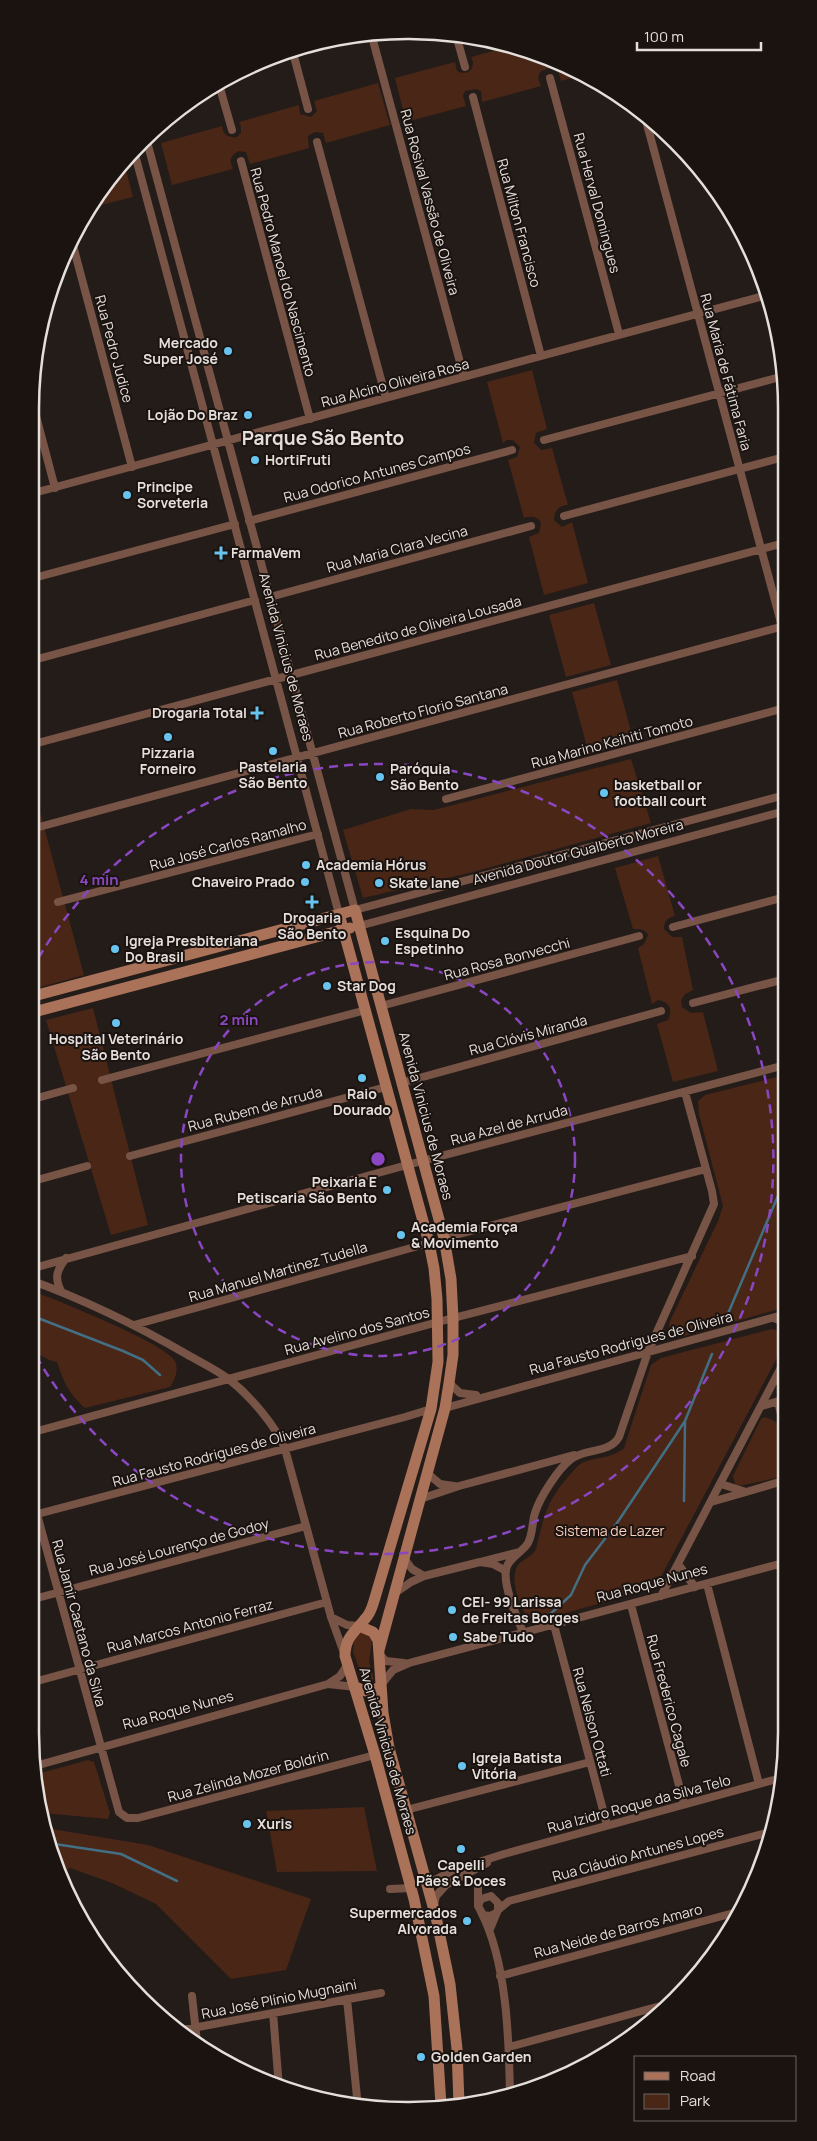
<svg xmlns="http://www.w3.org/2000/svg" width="817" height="2141" font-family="Manrope,sans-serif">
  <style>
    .green { fill: #492616 }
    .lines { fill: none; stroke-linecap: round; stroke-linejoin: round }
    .stream { stroke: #436f84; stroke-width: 2.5 }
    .minor { stroke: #775445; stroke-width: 8 }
    .secondary { stroke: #aa7259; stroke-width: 11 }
    .ring { fill: none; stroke: #8b47c3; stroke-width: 2.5; stroke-dasharray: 9 6 }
    .poi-dot { fill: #67c4ef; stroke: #1b1310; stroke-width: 2 }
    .labels { text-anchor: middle; stroke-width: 4; stroke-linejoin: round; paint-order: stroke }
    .street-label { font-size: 14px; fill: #e5dfdc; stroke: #1b1310 }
    .poi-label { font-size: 14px; font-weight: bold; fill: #e5dfdc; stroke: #1b1310; text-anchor: start }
    .park-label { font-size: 14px; fill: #fbd1bf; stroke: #1b1310 }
    .district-label { font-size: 19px; font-weight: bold; fill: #e5dfdc; stroke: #1b1310 }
    .rim { fill: none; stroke: #e5dfdc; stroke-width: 2.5 }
    .centre { fill: #8b47c3; stroke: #1b1310; stroke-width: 2.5 }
    .ring-label { font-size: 15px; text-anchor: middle; font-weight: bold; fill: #8b47c3; stroke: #1b1310; stroke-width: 4; stroke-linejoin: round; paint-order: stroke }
  </style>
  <rect width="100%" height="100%" fill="#241c19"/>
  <path class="green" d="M512 46 579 76 561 81 558 71C551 67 547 68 540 72L538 78 541 86 482 102 481 91 476 89 465 91 463 96 466 106 406 122 395 78 455 62 457 71C468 77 477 68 471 57Z
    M378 83 390 125 326 143 323 133 315 132 308 136 309 148 250 164 246 152 238 151C230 157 229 160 233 169L172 185 161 143 222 126C223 135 228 138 237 137L241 133V127L239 122 299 105 300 114 311 117 317 111 314 101Z
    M124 162 133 197 89 208 108 178Z
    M532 370 547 429 536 433 534 443 541 450 552 448 568 505C559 505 554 511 554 520L562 527 572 522 588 583 544 595 529 537 539 533 541 523C537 516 531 516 524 518L508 460 517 457 520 447 513 440H507L503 443 487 382Z
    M594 603 611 665 566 677 549 615Z
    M617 680 634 742 589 754 572 692Z
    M631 759 651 823 469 873 363 898 343 830 411 809 434 810Z
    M30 775 84 975 37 988 30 959Z
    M658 856 675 916C667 918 664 921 664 929L672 937H682L693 990 685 994 681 1000 682 1007 691 1013 703 1012 718 1071 673 1082 657 1024 668 1020C673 1010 670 1002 658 1000L652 1004 638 948 644 944 648 935C645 929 640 929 633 929L615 868Z
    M93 1008 148 1225 111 1235 46 1020Z
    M785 1075 786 1307 684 1336 674 1335 669 1326 670 1321 718 1221 723 1206 699 1114 698 1101 705 1095Z
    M30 1290C54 1299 165 1343 175 1361 179 1370 175 1380 170 1387L85 1408C69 1394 64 1383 57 1362L49 1360 30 1349Z
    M772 1329 784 1332 786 1341 655 1588 541 1620 528 1618C519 1607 509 1577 518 1565 524 1558 532 1557 536 1549 544 1518 545 1504 567 1478 572 1473 577 1465 584 1462 597 1457 613 1458 624 1448L651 1365 661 1358Z
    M765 1417 773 1420 777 1423 786 1459V1472L781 1477 739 1486 735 1484 733 1476 758 1425 761 1419Z
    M360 1633H366L372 1640 369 1662 374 1679 372 1683 368 1684 364 1682 353 1652 354 1638Z
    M88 1760 94 1762 110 1813 108 1819 43 1813 37 1774Z
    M364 1807 377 1871 277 1872 266 1811Z
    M46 1828 148 1845 311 1899 286 1970 231 1979 156 1904 112 1883 70 1868 63 1872V1882L50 1854Z"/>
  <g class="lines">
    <path class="stream" d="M30 1315 123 1351 143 1360 160 1375
      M727 1316 786 1177
      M684 1501 685 1422
      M546 1618 571 1595 585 1565 617 1523 685 1421 712 1354
      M48 1843 121 1854 177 1881"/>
    <path class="minor" d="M371 33 464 377
      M456 35 465 67
      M292 49 308 109
      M550 78 619 334
      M218 81 232 130
      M473 97 541 356
      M645 117 784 634
      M146 138 355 910 785 795
      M317 142 386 398
      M134 151 339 914
      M241 161 310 419
      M71 238 132 467
      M31 397 55 488
      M544 440 784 376
      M30 494 767 295
      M564 516 784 457
      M249 521 512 450
      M30 579 235 524
      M270 597 531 526
      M30 661 255 600
      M30 745 784 543
      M446 799 785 708
      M39 827 784 626
      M58 902 318 834
      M359 926 785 811
      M673 927 785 897
      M693 1003 785 979
      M381 1006 639 936
      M102 1080 366 1010
      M401 1083 661 1011
      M30 1100 73 1088
      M130 1156 386 1087
      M30 1182 87 1166
      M444 1238 706 1169
      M30 1269 407 1165 785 1065
      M30 1280C85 1300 138 1326 188 1355 202 1363 219 1371 231 1381 250 1396 276 1426 285 1449L331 1617 344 1653
      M61 1291C54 1277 57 1270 66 1258
      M774 1318 786 1323
      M134 1325 429 1243
      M777 1376 786 1394
      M449 1383 460 1393 476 1395
      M778 1402 786 1434
      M762 1406 786 1399
      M445 1408 786 1314
      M30 1433 438 1322 692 1256
      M427 1473 440 1484 454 1486
      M30 1489 119 1812 127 1818H138L375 1755
      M746 1492 786 1480
      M420 1499 459 1486 574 1455
      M711 1502 746 1492 721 1484
      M30 1516 405 1417 431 1409
      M782 1563 787 1579
      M678 1564 695 1587
      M506 1571 493 1564 480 1562 519 1552
      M424 1576 480 1562
      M707 1584 759 1784
      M395 1593 411 1582 424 1576 412 1569 404 1558
      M661 1596 786 1358
      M30 1600 306 1526
      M631 1605 684 1804
      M331 1617 347 1625 359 1626
      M554 1625 607 1825
      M523 1632C516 1616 503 1586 506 1569 509 1557 522 1553 528 1543 533 1534 532 1522 535 1513 540 1497 558 1469 571 1459 586 1448 609 1454 619 1437L648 1352 714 1204 712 1191 685 1092
      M379 1654 386 1661 404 1663
      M348 1664 340 1676 328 1684 356 1687
      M30 1683 327 1602
      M381 1685 393 1670 409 1663 787 1562
      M35 1766 328 1684
      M406 1810 590 1762
      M478 1882V1905
      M427 1884 454 1870 504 1854 781 1778
      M390 1889 411 1888
      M434 1905 436 1896 446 1885 487 1863
      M498 1910 509 1901 774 1831
      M481 1912C507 1962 509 2040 510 2095
      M490 1929 498 1910V1903L491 1896 481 1899 478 1906 483 1915 490 1916 496 1913
      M500 1976 741 1911
      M192 1996 197 2042
      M347 1999 358 2107
      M273 2013 279 2087
      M182 2030 381 1993
      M509 2047 664 2005"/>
    <path class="secondary" d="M339 914 429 1243 434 1268 437 1299 438 1362 431 1409 374 1601C372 1608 370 1614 365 1619 355 1632 345 1637 345 1656L375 1755 414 1899 434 1996 441 2105
      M30 997 355 910 444 1238 451 1279 453 1319V1355L449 1383 445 1408 379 1650
      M30 1013 350 928
      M359 1626 373 1632 378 1640 383 1713 389 1748 436 1917 450 1984 457 2049 459 2104
      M356 1687C365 1692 373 1694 381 1685"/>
  </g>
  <g class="ring">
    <circle cx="378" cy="1159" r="197"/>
    <path d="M31 971A395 395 0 1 1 31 1347"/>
  </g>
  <g class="poi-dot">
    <circle cx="228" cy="351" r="5"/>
    <circle cx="248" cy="415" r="5"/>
    <circle cx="255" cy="460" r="5"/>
    <circle cx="127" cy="495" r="5"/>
    <path d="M218.5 545.5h5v5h5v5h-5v5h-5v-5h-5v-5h5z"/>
    <path d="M254.5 705.5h5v5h5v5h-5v5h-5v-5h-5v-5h5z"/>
    <circle cx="168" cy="737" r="5"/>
    <circle cx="273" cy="751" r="5"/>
    <circle cx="380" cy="777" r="5"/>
    <circle cx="604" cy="793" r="5"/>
    <circle cx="306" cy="865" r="5"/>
    <circle cx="305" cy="882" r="5"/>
    <circle cx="379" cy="883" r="5"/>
    <path d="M309.5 894.5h5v5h5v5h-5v5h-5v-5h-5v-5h5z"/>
    <circle cx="385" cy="941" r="5"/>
    <circle cx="115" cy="949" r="5"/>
    <circle cx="327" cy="986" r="5"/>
    <circle cx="116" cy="1023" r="5"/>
    <circle cx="362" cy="1078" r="5"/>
    <circle cx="387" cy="1190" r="5"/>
    <circle cx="401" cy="1235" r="5"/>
    <circle cx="452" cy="1610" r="5"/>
    <circle cx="453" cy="1637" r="5"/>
    <circle cx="462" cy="1766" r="5"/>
    <circle cx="247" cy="1824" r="5"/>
    <circle cx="461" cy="1849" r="5"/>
    <circle cx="467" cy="1921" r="5"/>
    <circle cx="421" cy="2057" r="5"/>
  </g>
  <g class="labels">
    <g class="street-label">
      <text transform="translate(430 202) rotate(75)" y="5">Rua Rosival Vassão de Oliveira</text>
      <text transform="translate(597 203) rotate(75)" y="5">Rua Herval Domingues</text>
      <text transform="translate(519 223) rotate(75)" y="5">Rua Milton Francisco</text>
      <text transform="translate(283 272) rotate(75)" y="5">Rua Pedro Manoel do Nascimento</text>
      <text transform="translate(114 349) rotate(75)" y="5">Rua Pedro Judice</text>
      <text transform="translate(726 372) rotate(75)" y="5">Rua Maria de Fátima Faria</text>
      <text transform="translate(395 383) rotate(-15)" y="5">Rua Alcino Oliveira Rosa</text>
      <text transform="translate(377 473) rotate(-15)" y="5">Rua Odorico Antunes Campos</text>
      <text transform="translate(397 549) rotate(-15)" y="5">Rua Maria Clara Vecina</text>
      <text transform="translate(418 628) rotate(-15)" y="5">Rua Benedito de Oliveira Lousada</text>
      <text transform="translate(286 657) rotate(75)" y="5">Avenida Vinicius de Moraes</text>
      <text transform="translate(423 711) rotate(-15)" y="5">Rua Roberto Florio Santana</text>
      <text transform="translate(612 742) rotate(-15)" y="5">Rua Marino Keihiti Tomoto</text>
      <text transform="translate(228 845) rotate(-15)" y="5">Rua José Carlos Ramalho</text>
      <text transform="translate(578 852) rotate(-15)" y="5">Avenida Doutor Gualberto Moreira</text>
      <text transform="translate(507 959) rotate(-15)" y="5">Rua Rosa Bonvecchi</text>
      <text transform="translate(528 1035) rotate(-15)" y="5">Rua Clóvis Miranda</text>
      <text transform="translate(255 1109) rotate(-15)" y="5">Rua Rubem de Arruda</text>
      <text transform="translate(426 1116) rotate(75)" y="5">Avenida Vinicius de Moraes</text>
      <text transform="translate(509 1125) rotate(-15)" y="5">Rua Azel de Arruda</text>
      <text transform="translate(278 1272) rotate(-16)" y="5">Rua Manuel Martinez Tudella</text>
      <text transform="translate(357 1331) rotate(-15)" y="5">Rua Avelino dos Santos</text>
      <text transform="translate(631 1343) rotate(-15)" y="5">Rua Fausto Rodrigues de Oliveira</text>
      <text transform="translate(214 1455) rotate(-15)" y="5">Rua Fausto Rodrigues de Oliveira</text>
      <text transform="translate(179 1547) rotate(-15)" y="5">Rua José Lourenço de Godoy</text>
      <text transform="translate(652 1583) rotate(-15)" y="5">Rua Roque Nunes</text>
      <text transform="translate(79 1623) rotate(75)" y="5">Rua Jamir Caetano da Silva</text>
      <text transform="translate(190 1626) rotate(-15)" y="5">Rua Marcos Antonio Ferraz</text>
      <text transform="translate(669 1701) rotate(75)" y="5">Rua Frederico Cagale</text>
      <text transform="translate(178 1710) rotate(-15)" y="5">Rua Roque Nunes</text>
      <text transform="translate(592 1722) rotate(75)" y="5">Rua Nelson Ottati</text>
      <text transform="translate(388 1751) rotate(74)" y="5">Avenida Vinicius de Moraes</text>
      <text transform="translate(248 1776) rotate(-15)" y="5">Rua Zelinda Mozer Boldrin</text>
      <text transform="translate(639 1804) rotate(-15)" y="5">Rua Izidro Roque da Silva Telo</text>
      <text transform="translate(638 1854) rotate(-15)" y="5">Rua Cláudio Antunes Lopes</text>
      <text transform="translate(618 1931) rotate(-15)" y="5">Rua Neide de Barros Amaro</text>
      <text transform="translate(279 1999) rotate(-11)" y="5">Rua José Plínio Mugnaini</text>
    </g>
    <g class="poi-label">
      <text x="218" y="348" text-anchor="end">Mercado<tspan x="218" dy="16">Super José</tspan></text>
      <text x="238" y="420" text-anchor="end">Lojão Do Braz</text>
      <text x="265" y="465">HortiFruti</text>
      <text x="137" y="492">Principe<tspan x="137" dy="16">Sorveteria</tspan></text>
      <text x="231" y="558">FarmaVem</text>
      <text x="247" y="718" text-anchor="end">Drogaria Total</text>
      <text x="168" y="758" text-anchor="middle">Pizzaria<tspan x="168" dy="16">Forneiro</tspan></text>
      <text x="273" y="772" text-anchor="middle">Pastelaria<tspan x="273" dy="16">São Bento</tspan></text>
      <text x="390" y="774">Paróquia<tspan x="390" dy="16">São Bento</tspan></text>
      <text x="614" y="790">basketball or<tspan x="614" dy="16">football court</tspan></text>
      <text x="316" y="870">Academia Hórus</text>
      <text x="295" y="887" text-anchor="end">Chaveiro Prado</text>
      <text x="389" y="888">Skate lane</text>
      <text x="312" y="923" text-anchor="middle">Drogaria<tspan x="312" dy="16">São Bento</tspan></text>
      <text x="395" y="938">Esquina Do<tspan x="395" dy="16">Espetinho</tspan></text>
      <text x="125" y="946">Igreja Presbiteriana<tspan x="125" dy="16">Do Brasil</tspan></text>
      <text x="337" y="991">Star Dog</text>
      <text x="116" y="1044" text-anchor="middle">Hospital Veterinário<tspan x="116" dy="16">São Bento</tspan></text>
      <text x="362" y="1099" text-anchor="middle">Raio<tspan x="362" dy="16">Dourado</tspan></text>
      <text x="377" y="1187" text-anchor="end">Peixaria E<tspan x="377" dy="16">Petiscaria São Bento</tspan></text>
      <text x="411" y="1232">Academia Força<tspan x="411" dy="16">&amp; Movimento</tspan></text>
      <text x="462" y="1607">CEI- 99 Larissa<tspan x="462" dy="16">de Freitas Borges</tspan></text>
      <text x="463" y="1642">Sabe Tudo</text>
      <text x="472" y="1763">Igreja Batista<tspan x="472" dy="16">Vitória</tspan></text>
      <text x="257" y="1829">Xuris</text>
      <text x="461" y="1870" text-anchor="middle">Capelli<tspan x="461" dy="16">Pães &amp; Doces</tspan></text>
      <text x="457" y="1918" text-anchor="end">Supermercados<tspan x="457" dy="16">Alvorada</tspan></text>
      <text x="431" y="2062">Golden Garden</text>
    </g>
    <g class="park-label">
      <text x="610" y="1536">Sistema de Lazer</text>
    </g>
    <g class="district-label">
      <text x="323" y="445">Parque São Bento</text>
    </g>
  </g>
  <path d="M0 0H817V2141H0ZM408 39H409A369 369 0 0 1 778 408V1733A369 369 0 0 1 409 2102H408A369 369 0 0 1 39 1733V408A369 369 0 0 1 408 39Z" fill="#1b1310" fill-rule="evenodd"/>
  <path class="rim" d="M408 39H409A369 369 0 0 1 778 408V1733A369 369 0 0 1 409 2102H408A369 369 0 0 1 39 1733V408A369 369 0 0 1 408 39Z"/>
  <circle cx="378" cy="1159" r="8" class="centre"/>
  <g class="ring-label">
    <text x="99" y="885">4 min</text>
    <text x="239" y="1025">2 min</text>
  </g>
  <rect x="634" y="2056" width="162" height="65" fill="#1b1310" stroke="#6c6562"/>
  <rect x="644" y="2072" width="25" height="8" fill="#aa7259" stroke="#6c6562"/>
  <text x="680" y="2081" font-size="15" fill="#e5dfdc">Road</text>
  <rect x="644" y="2094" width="25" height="15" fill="#492616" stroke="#6c6562"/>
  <text x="680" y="2106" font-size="15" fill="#e5dfdc">Park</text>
  <path d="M637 42v8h124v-8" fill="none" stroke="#e5dfdc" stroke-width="2.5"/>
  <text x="644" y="42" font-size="15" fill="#e5dfdc" stroke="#1b1310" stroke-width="4" paint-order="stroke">100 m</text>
</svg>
